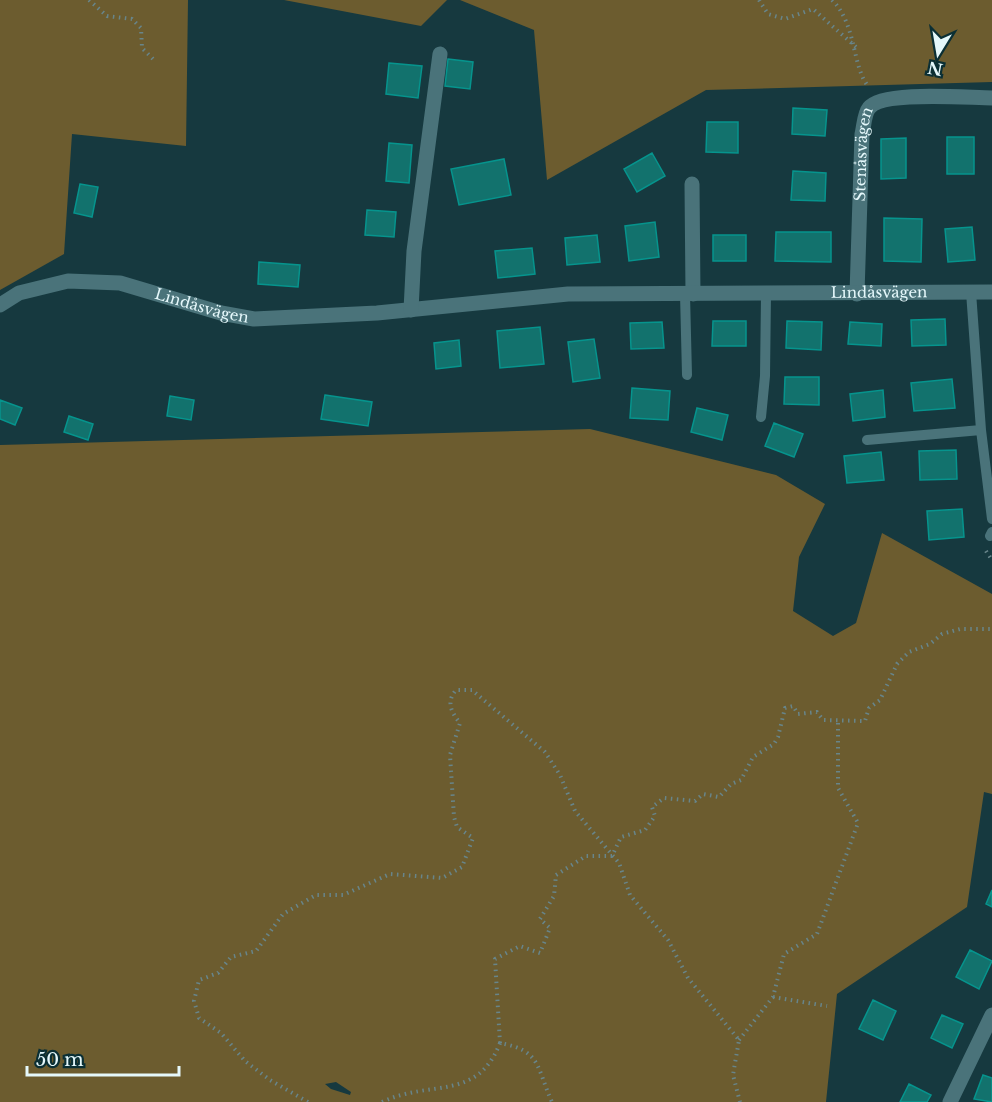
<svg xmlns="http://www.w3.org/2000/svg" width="992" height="1102" font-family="'Libre Baskerville',serif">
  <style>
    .green { fill: #6c5c2f; fill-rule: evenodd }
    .building { fill: #12726d; stroke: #06948d; stroke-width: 1.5 }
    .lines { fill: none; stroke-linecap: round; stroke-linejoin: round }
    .path { stroke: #68858a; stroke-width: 4; stroke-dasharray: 1.5 4.5; stroke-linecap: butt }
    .service { stroke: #4a737a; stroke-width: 10 }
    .minor { stroke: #4a737a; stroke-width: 15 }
    .labels { text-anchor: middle; stroke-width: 5; stroke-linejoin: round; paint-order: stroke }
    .street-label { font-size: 15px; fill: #e5f8fb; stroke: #0b2f34 }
  </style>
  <rect width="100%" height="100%" fill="#16393f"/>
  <path class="green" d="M0 0H188L186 146 72 134 64 254 0 290Z
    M284 0H447L421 26Z
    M460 0H992V82L706 90 547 180 534 30Z
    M590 429 776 475 825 504 799 557 793 611 833 636 856 623 882 533 992 594V794L984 792 967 907 837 994 826 1102H0V445ZM336 1082 351 1092 350 1095 331 1089 325 1084Z"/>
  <path class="building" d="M448 59 473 62 470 89 445 86Z
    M389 63 422 66 418 98 386 94Z
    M793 108 827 110 825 136 792 134Z
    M707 122H738V153L706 152Z
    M947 137H974V174H947Z
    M906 138V178L881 179V139Z
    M389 143 412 145 409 183 386 181Z
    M652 153 665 176 637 192 624 169Z
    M504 159 511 195 459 205 451 169Z
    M793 171 826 173 825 201 791 200Z
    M80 184 98 187 92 217 74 213Z
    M367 210 396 212 394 237 365 235Z
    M884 218 922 219 921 262 884 261Z
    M655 222 659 257 629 261 625 226Z
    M972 227 975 260 948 262 945 229Z
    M776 232H831V262L775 261Z
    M597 235 600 262 567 265 565 238Z
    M713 235H746V261H713Z
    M532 248 535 274 498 278 495 251Z
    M259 262 300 265 298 287 258 284Z
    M945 319 946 345 912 346 911 320Z
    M713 321H746V346H712Z
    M787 321 822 322 821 350 786 348Z
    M662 322 664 348 631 349 630 323Z
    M850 322 882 324 881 346 848 344Z
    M540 327 544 364 500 368 497 331Z
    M594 339 600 378 573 382 568 342Z
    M459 340 461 366 436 369 434 343Z
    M785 377H819V405L784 404Z
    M952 379 955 408 914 411 911 383Z
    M632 388 670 391 668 420 630 418Z
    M883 390 885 417 853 421 850 394Z
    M325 395 372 402 368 426 321 419Z
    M170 396 194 400 191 420 167 416Z
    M0 400 22 408 15 425 0 419Z
    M697 408 728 415 722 440 691 432Z
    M69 416 93 424 88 440 64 432Z
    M774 423 803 434 794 457 765 446Z
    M956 450 957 479 920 480 919 451Z
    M881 452 884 480 847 483 844 456Z
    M962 509 964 537 929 540 927 511Z
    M992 890V907L986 904Z
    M970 950 992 961 979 989 956 977Z
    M873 1000 896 1011 883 1040 859 1029Z
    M942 1015 963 1024 952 1048 931 1038Z
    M983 1075 992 1078V1102L974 1099Z
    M909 1084 931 1095 927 1102H900Z"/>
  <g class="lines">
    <path class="path" d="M89 0 107 16 132 19 141 28 142 48 156 62
      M759 0 768 14 785 19 813 9 856 47
      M832 0C857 24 852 69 869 87
      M986 551 992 560
      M773 997 827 1006
      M739 1040 773 997 784 954 817 934 858 823 838 788V720
      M500 1043 495 959 520 946 540 953 550 928 540 919 554 896 556 875 586 856H612L621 837 645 830 655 816 652 807 664 798 695 801 703 794 719 797 731 784 741 780 753 757 774 744 778 737 785 708 793 706 798 714 817 712 823 720 865 721 869 708 880 700 897 664 909 652 930 644 942 634 960 629H992
      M308 1102 270 1080 245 1061 221 1033 199 1018 194 1001 199 980 218 973 231 957 256 951 283 914 316 895H343L390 874 442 878 462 867 473 838 457 827 454 817 450 755 460 723C451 712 446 702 456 690H472L545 752 560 775 575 811 619 863 630 895 668 940 688 978 739 1040 733 1075 740 1102
      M382 1102C431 1079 477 1102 500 1043 542 1051 536 1067 552 1102"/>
    <path class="service" d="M971 292 981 430 992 519
      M685 294 687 375
      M761 417 765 376 766 294
      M867 440 981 430
      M990 536 992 532"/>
    <g class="minor">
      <path d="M692 184 693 294"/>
      <path id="s1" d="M857 294 862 134C864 127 864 114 869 108 882 90 968 98 992 98"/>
      <path id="s2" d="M0 305 19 293 68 281 120 283 221 313 254 319 377 313 568 294 992 292"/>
      <path d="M411 310 414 251 440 54"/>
      <path d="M950 1102 992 1015"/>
    </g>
  </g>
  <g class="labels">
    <g class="street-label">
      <text dy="5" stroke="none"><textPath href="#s1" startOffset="140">Stenåsvägen</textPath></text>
      <text dy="5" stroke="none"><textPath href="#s2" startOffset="890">Lindåsvägen</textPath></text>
      <text dy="5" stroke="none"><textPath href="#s2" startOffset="210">Lindåsvägen</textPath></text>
    </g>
  </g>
  <g transform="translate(938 54) rotate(191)" stroke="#0b2f34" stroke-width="4.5" paint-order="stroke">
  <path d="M0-4.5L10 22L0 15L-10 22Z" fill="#e5f8fb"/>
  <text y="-9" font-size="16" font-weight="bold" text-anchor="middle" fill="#e5f8fb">N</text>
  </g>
  <path d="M27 1066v9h152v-9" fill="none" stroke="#e5f8fb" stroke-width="3"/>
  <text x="36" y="1066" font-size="18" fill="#e5f8fb" stroke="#0b2f34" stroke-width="4.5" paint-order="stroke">50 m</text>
</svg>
